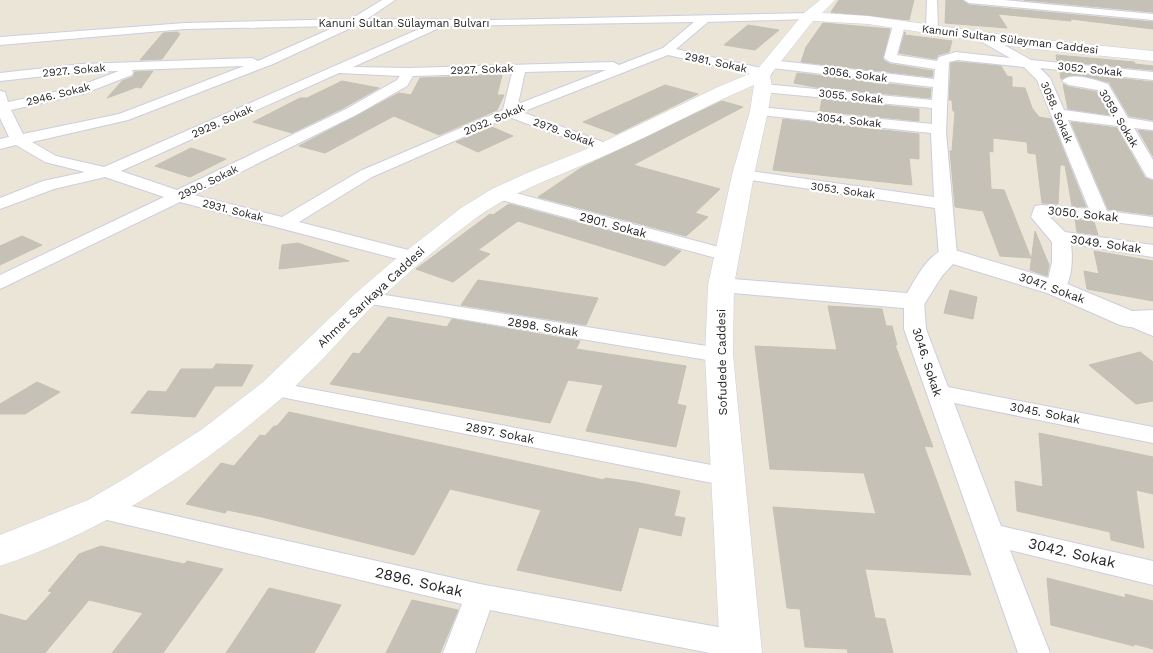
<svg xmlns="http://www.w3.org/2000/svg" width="1153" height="653" font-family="'Work Sans',sans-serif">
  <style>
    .building { fill: #c5c1b7; stroke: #c4c1b1 }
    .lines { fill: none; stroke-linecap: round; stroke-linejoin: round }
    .minor-casing { stroke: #cdcde0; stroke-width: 2 }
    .tertiary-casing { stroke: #cdcde0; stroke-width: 2 }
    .secondary-casing { stroke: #cdcde0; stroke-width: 1 }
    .minor { fill: #fff; fill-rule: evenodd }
    .tertiary { fill: #fff; fill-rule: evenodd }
    .secondary { fill: #fff; fill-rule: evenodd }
    .labels { text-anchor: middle; stroke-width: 4.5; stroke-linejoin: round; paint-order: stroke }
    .far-street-label { font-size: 11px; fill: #262626; stroke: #fff }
    .street-label { font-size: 12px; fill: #262626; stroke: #fff }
    .near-street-label { font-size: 15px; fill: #262626; stroke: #fff }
  </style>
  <rect width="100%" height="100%" fill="#eae5d7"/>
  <path class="building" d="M839 0H914L909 20 831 12Z
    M946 0H962L969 5 1153 22V29L1071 19V21L998 14 1007 28 945 23Z
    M1024 0H1153V12Z
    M823 23 890 29 883 60 890 64 933 71 932 77 801 62 806 47Z
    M748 25 779 30 755 50 724 45Z
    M177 32 180 34 162 59 140 60 163 33Z
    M905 32V35L952 41 949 52 938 55 936 59 899 53Z
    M1056 55 1134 62 1135 64 1153 66V70L1057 61Z
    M957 62 1001 66 1007 76 1012 77V87L1025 88 1032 108 1039 117 1051 119 1086 207 1072 206 1065 165H1060L1058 204 1042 203 1036 154 1028 153 1027 142 993 138V152L989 151 991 189 1004 190 1031 258 1000 256 983 211 955 207 950 151H952L955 112 953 111 952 100H949L951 63Z
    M153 71 141 88 137 87 107 98 122 81 133 77 135 72Z
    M1060 72 1153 82V120L1129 116 1109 82 1078 75 1061 79Z
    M797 73 931 89 930 98 815 87 794 83Z
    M502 75 497 95H504L497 110 439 135 394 116 325 153 299 146 399 93 411 95 420 78Z
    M342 81 379 88 345 107 292 133 253 122 300 98H307Z
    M1063 84 1069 87 1097 92 1110 115 1068 109Z
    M665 85 698 94 616 134 583 122Z
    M822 99 919 109V121L820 111Z
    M722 101 743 107 633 165 720 189 695 213 708 217 686 236 538 197 581 168Z
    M783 119 919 134V159L909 158 912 185 773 170Z
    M1071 122 1117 128 1145 178 1153 181V215L1108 209Z
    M492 127 513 136 478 152 456 142Z
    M1138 130 1153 132V156Z
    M191 148 226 159 190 177 155 166Z
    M509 204 672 248 681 251 665 266 518 221 478 250 490 254 453 282 416 269 490 214 493 215Z
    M1075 219 1094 222 1098 235 1077 232Z
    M1035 231 1049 265 1047 276 1030 270Z
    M22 236 42 245 0 265V246Z
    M298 243 349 261 279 269 282 245Z
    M1094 251 1153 261V301L1087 289 1084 271 1099 274Z
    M478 280 598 298 586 325 461 305Z
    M950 290 977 297 973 319 944 313Z
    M828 306 882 309 886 326H892L897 345H895L933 447 924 446 971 575 865 569 875 618 885 619 893 653H848L847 649 805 647 800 609 787 608 773 507 876 514 864 473 770 469 755 346 837 350Z
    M388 317 447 327 452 319 580 341 576 349 686 366 677 404 686 406 676 447 586 431 603 385 568 380 550 423 330 384 353 353 359 354Z
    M1140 352 1153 362V401L1136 404 1089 365Z
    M216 364 253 365 242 386H215L195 417 131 413 148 391 166 392 181 369H213Z
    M37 382 60 392 25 414H0V404Z
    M289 412 604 480 605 478 635 482 680 491 674 516 685 518 681 536 639 527 621 591 517 570 541 510 450 489 414 555 262 517 227 510 225 513 186 504 221 463 234 466 260 435 265 436 274 426H277Z
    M1039 433 1153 457V494L1136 490 1144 548 1111 540 1110 532 1017 511 1015 481 1043 487Z
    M101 546 184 564 187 561 223 569 163 653H112L143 613 89 600 45 653H0V614L26 621 52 592 48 591 79 554Z
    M1047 578 1126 598 1125 594 1153 601V649L1134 644V646L1051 625Z
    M269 588 341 605 314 653H226Z
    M412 600 458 610 440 653H386Z"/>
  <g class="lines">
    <g class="minor-casing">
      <path id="minor" d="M382 0H395L367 19 492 20 809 13 815 16 809 19 708 22 676 49 770 70 772 73 770 76 765 77 668 55 522 112 611 145 614 148 611 151H601L509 117 372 177 299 222 420 253 422 257 420 261 413 263 180 202 0 289V275L164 197 105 177 54 189 0 209V198L43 181 85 172 45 162 16 145 0 149V139L9 137 0 118V91L5 92 8 102 74 88 119 71 82 72 0 81V73L82 64 252 58 258 61 337 26 185 29 0 45V37L185 23 351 19ZM694 22 663 48 619 65 613 62 409 68 353 67 437 29 438 26ZM355 26H426L104 167 56 156 32 142 128 120 273 64ZM244 66 119 114 23 134 11 110 83 94 132 75 133 72 132 70ZM606 70 518 104 525 72ZM339 73 400 76 397 80 346 109 177 190 121 171ZM512 73 503 110 360 171 282 217 194 195 356 115 407 86 413 76Z
        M927 0H937L938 29 932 32 926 29Z
        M964 0H1004L1153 14V20L969 3Z
        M899 22 905 25 897 55 937 61 939 57 956 52 1010 58 977 39 975 36 981 32 1031 60 1153 72V80L1040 68 1050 78 1064 110 1113 117 1098 90 1069 85 1062 81C1071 71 1096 80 1108 84L1128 118 1153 122V130L1134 128 1153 160V179L1147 177 1145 174 1118 126 1068 120 1107 211 1153 217V227L1057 215 1049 216 1065 232 1153 245V257L1071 244C1073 259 1072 280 1063 292L1056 294 1049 292 1046 288 1052 262V242L1031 217 1035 206 1041 205 1089 209 1037 80 1024 67 957 60 949 62 946 132 957 255 955 259 948 261 941 259 939 255 935 208 737 178 735 175 737 172 743 170 934 197 931 133 759 115 754 114 752 111 754 108 759 107 932 124V108L763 92 756 88 763 84 932 100 933 87 772 68 766 64 772 60 934 79 935 69 890 62 884 58 893 25Z
        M500 189 734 251 736 255 734 259 727 261 494 198 492 194 494 190Z
        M366 292 719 348 727 350 730 355 727 360 719 362 359 302 356 298 359 294Z
        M914 295 921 297 924 301 926 329 948 387 1153 427V443L954 403 1001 526 1153 561V585L1010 550 1050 653H1018L904 329V301L907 297Z
        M1129 313 1153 322V336L1122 323 1118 319 1122 315Z
        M274 382 727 468 736 470 740 477 736 484 727 486 266 394 262 389 266 384Z
        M100 499 480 584 740 631 751 635 756 645 752 653H710L490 610 475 653H443L462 604 90 516 86 509 90 502Z"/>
    </g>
    <g class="tertiary-casing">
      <path id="tertiary" d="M948 248 1065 283 1132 311 1153 310V326L1129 327 1120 325 1047 293 953 264 942 276 923 306 914 309 721 292 712 290 709 285 712 280 721 278 907 293C917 277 928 253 948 248Z"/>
    </g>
    <g class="secondary-casing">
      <path id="secondary" d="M820 0H835L822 13 868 16 1025 38 1153 51V61L1025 48 868 24 813 21 770 75 772 88 768 111 754 175 734 285 733 355 762 653H720L705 355 708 285 732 175 750 111 754 85C707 105 662 130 615 151 568 173 518 188 476 218 441 244 407 273 376 303 344 334 316 369 283 397 200 469 105 531 0 566V535L88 500 129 476 201 430 263 382 357 292 392 262 461 208 492 189 527 173 599 144 718 87 756 71 804 13Z"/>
    </g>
    <use href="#minor" class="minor"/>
    <use href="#tertiary" class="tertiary"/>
    <use href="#secondary" class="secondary"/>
  </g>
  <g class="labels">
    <g class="far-street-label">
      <text x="404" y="27">Kanuni Sultan Sülayman Bulvarı</text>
      <text transform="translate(1010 39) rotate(7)" y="4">Kanuni Sultan Süleyman Caddesi</text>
      <text transform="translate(716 62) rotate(12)" y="4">2981. Sokak</text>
      <text transform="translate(482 69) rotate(-2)" y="4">2927. Sokak</text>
      <text transform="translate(1090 69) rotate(6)" y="4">3052. Sokak</text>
      <text transform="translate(74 70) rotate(-5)" y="4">2927. Sokak</text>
      <text transform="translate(855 74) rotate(7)" y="4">3056. Sokak</text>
      <text transform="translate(58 94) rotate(-14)" y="4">2946. Sokak</text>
      <text transform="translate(851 96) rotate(6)" y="4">3055. Sokak</text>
      <text transform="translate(1057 112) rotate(67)" y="4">3058. Sokak</text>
      <text transform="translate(1119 118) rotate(59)" y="4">3059. Sokak</text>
      <text transform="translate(494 119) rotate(-23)" y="4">2032. Sokak</text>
      <text transform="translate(849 120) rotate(6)" y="4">3054. Sokak</text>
      <text transform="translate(222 121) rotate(-24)" y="4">2929. Sokak</text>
      <text transform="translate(564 132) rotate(20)" y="4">2979. Sokak</text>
      <text transform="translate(208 182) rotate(-26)" y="4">2930. Sokak</text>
      <text transform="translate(843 190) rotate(8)" y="4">3053. Sokak</text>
      <text transform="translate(233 210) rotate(14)" y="4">2931. Sokak</text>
    </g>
    <g class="street-label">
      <text transform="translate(1083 214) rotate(6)" y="4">3050. Sokak</text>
      <text transform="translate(613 225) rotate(15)" y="4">2901. Sokak</text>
      <text transform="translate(1106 244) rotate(8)" y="4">3049. Sokak</text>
      <text transform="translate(1052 288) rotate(20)" y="4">3047. Sokak</text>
      <text transform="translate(371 297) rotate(-43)" y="4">Ahmet Sarıkaya Caddesi</text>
      <text transform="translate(543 327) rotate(9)" y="4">2898. Sokak</text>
      <text transform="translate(722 362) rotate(-91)" y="4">Sofudede Caddesi</text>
      <text transform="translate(927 362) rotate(72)" y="4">3046. Sokak</text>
      <text transform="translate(1045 413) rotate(11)" y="4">3045. Sokak</text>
      <text transform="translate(500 433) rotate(11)" y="4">2897. Sokak</text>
    </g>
    <g class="near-street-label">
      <text transform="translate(1072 553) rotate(13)" y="5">3042. Sokak</text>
      <text transform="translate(419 582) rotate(13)" y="5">2896. Sokak</text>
    </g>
  </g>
</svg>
